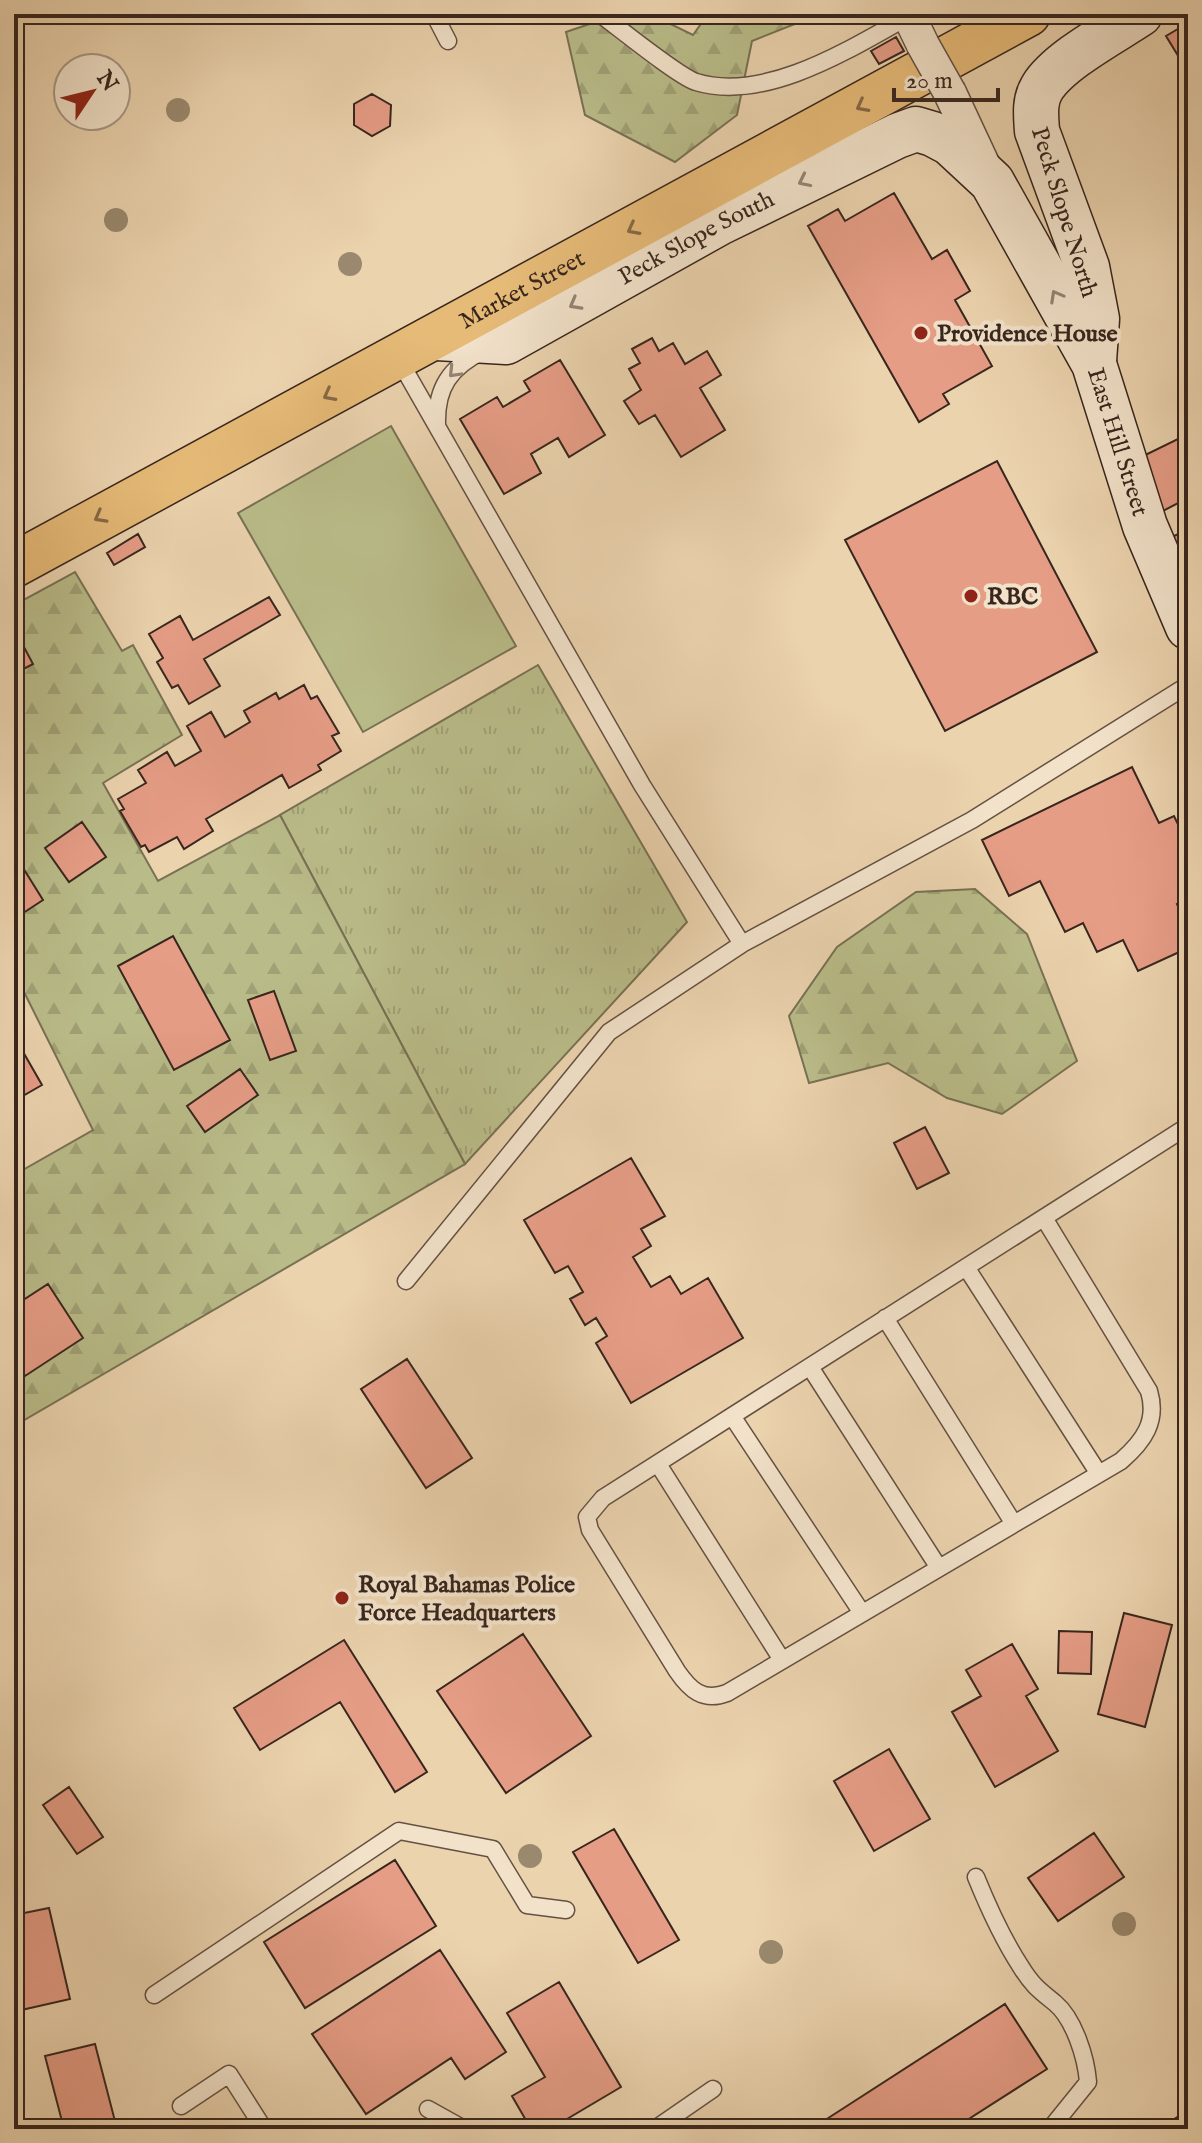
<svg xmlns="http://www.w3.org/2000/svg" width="1202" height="2143" font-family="'IM FELL English',serif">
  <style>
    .grass { fill: url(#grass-tufts); stroke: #787154; stroke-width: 2 }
    .forest { fill: url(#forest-firs); stroke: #787154; stroke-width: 2 }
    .pitch { fill: #b9bc89; stroke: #787154; stroke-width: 2 }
    .building { fill: #e69d86; stroke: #38261e; stroke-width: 2 }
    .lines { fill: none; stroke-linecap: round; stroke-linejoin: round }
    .lane-casing { stroke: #655142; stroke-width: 19 }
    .street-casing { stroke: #655142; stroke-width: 35 }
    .secondary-casing { stroke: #38261e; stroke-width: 47 }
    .primary-casing { stroke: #38261e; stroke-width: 47 }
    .lane { stroke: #f2e2ca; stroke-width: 16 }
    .street { stroke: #f2e2ca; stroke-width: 32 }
    .secondary { stroke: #f2e2ca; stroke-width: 44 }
    .primary { stroke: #e6ba77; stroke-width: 44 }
    .street-bridge-casing { stroke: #655142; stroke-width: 35; stroke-linecap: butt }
    .street-bridge { stroke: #f2e2ca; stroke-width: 32 }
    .tree { fill: #9a896e }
    .oneway { stroke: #866946 }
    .oneway2 { stroke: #958474 }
    .poi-dot { fill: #8f2418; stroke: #f2e2ca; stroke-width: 3 }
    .labels { text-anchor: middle; stroke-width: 8; stroke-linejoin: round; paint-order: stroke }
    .street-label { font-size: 24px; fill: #38261e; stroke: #f2e2ca }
    .poi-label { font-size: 24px; font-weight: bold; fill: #38261e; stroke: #f2e2ca; text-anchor: start }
  </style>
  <defs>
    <pattern id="grass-tufts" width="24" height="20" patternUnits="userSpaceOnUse" patternTransform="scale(2)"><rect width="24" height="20" fill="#b9bc89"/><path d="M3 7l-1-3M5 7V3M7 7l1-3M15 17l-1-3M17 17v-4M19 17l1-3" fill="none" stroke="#a0a176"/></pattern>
    <pattern id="forest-firs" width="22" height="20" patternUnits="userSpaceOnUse" patternTransform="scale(2)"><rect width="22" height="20" fill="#b9bc89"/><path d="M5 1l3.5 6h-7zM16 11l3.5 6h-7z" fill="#a0a176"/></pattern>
  </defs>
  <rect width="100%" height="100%" fill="#ebd3ae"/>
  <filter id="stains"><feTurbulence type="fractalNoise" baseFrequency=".0025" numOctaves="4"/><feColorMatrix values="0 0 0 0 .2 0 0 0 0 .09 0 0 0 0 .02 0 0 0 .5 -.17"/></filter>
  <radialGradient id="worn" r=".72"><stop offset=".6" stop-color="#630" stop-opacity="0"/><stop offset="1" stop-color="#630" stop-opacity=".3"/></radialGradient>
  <path class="grass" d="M538 665 687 922 465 1164 280 815Z"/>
  <path class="forest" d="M619 14H650L693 35 708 14H810V18L752 41 737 115 675 162 585 115 566 32Z
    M75 572 122 651 133 645 182 735 103 783 158 881 280 815 465 1164 14 1426V1175L93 1130 14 972V605Z
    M975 889 1027 934 1077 1061 1002 1114 947 1098 888 1063 809 1083 789 1016 837 947 916 892Z"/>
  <path class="pitch" d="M391 426 516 646 363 732 238 513Z"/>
  <path class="building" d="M1188 23V72L1166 36Z
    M896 37 904 51 879 64 871 51Z
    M372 94 391 105 390 126 372 136 354 125V104Z
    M894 193 932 259 947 250 970 291 955 300 992 366 943 394 949 404 919 422 808 226 838 209 845 221Z
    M652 338 659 351 673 343 685 364 707 351 721 375 700 388 725 430 681 457 655 415 639 424 624 401 641 390 629 369 640 363 632 349Z
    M560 360 605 435 569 457 558 438 531 454 541 473 504 494 460 419 497 397 503 407 530 391 524 381Z
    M1188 434V498L1159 513 1133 461Z
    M997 461 1097 652 945 731 845 540Z
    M1188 529V608L1156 545Z
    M138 534 145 547 114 565 107 553Z
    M269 597 280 615 204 659 220 686 189 704 178 685 172 688 157 662 163 658 149 634 180 616 193 640Z
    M16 632 33 664 14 674V633Z
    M304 685 311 699 317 696 339 733 332 736 341 751 318 765 321 770 289 788 282 775 206 819 213 831 184 849 177 837 149 852 145 845 141 847 120 811 124 809 118 799 146 783 138 770 167 752 175 766 201 751 187 726 211 712 225 737 250 722 244 711 276 693 279 699Z
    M1132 767 1159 823 1174 816 1188 845V899L1177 904 1188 928V948L1138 971 1123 940 1097 952 1083 923 1065 932 1040 881 1009 896 982 840Z
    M82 822 106 857 69 882 45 848Z
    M20 863 43 900 14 919V866Z
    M173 936 230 1040 174 1070 118 966Z
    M274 991 296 1051 270 1060 248 1000Z
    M14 1036 42 1085 14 1101Z
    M240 1069 258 1095 205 1132 187 1106Z
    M925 1127 949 1173 917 1189 894 1143Z
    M631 1158 665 1216 641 1229 651 1246 633 1257 651 1287 670 1276 681 1294 708 1278 743 1338 631 1403 596 1343 607 1336 596 1318 585 1325 570 1299 583 1292 568 1266 555 1273 524 1220Z
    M48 1284 83 1338 25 1376 14 1360V1306Z
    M407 1359 472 1458 426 1488 361 1389Z
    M1124 1613 1172 1625 1145 1727 1098 1714Z
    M1059 1631 1092 1632 1091 1674 1058 1673Z
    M523 1634 591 1736 506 1793 437 1691Z
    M344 1640 427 1772 395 1792 340 1702 260 1750 234 1708Z
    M1012 1644 1038 1689 1026 1696 1058 1751 995 1787 952 1712 981 1696 966 1670Z
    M889 1749 930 1819 874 1851 834 1781Z
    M69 1787 103 1837 77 1854 43 1805Z
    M614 1829 679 1940 638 1963 573 1852Z
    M1094 1833 1124 1877 1058 1921 1028 1878Z
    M395 1860 436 1926 305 2008 264 1942Z
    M49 1908 70 1999 17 2011 14 1996V1915Z
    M440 1950 506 2052 465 2079 451 2058 366 2114 312 2034Z
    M559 1982 621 2087 550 2129H531L512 2096 545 2077 507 2013Z
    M1005 2004 1047 2069 953 2129H822L819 2124Z
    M95 2044 116 2125 64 2129 45 2056Z
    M1188 2110V2129H1159Z"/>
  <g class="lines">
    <g class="lane-casing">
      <path id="lane" d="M434 14 448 41
        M600 14C619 28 678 76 696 82 765 103 850 49 909 16
        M399 360 642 785 742 944 972 820 1188 685
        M437 424C436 388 450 367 483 351
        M1044 1218 1149 1391C1158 1421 1144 1441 1121 1461L727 1693C703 1702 690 1690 677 1671L590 1530 587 1517 603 1498 1188 1126
        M966 1267 1099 1474
        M406 1281 609 1032 742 944
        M885 1318 1014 1524
        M810 1367 939 1568
        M732 1416 862 1613
        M658 1464 782 1660
        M976 1877C989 1909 1002 1938 1021 1967 1032 1985 1039 1990 1055 2003 1074 2019 1086 2057 1088 2082L1050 2129
        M154 1995 399 1831 493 1849 527 1905 566 1910
        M181 2106 229 2074 264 2129
        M428 2109 464 2129
        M655 2129 713 2089"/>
    </g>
    <g class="street-casing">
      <path id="street" d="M908 14 923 45
        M950 93 985 168"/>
    </g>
    <g class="secondary-casing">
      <g id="secondary">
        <path id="s1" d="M437 338 506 342 719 223 897 136 916 129 933 134 950 143 992 182 1094 364 1145 526 1188 627"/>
        <path d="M1094 361 1097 319 1087 267 1037 131C1036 116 1034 101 1042 88 1058 61 1113 32 1140 14"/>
      </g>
    </g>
    <g class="primary-casing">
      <g id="primary">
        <path id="s2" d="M14 565 1028 14"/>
      </g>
    </g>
    <use href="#lane" class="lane"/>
    <use href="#street" class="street"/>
    <use href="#secondary" class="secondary"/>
    <use href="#primary" class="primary"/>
    <g class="street-bridge-casing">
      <path id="street-bridge" d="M923 45 950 93"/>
    </g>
    <use href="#street-bridge" class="street-bridge"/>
  </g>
  <g class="tree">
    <circle cx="178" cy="110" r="12"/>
    <circle cx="116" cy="220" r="12"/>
    <circle cx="350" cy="264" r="12"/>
    <circle cx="530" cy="1856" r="12"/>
    <circle cx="1124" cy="1924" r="12"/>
    <circle cx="771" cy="1952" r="12"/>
  </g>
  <defs><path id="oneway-chevron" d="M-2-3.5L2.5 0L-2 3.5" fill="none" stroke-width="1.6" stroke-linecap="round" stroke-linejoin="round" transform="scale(2)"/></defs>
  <g class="oneway">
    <use href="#oneway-chevron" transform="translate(862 106) rotate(152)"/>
    <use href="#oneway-chevron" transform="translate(633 229) rotate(152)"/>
    <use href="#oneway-chevron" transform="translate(329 395) rotate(152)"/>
    <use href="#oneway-chevron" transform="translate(100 517) rotate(151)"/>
  </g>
  <g class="oneway2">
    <use href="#oneway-chevron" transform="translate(804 181) rotate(154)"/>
    <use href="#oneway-chevron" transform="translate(1056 296) rotate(-119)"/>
    <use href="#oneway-chevron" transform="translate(575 304) rotate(151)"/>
    <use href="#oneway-chevron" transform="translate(454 372) rotate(134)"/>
  </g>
  <g class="poi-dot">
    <circle cx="921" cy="333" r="8"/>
    <circle cx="971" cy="596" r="8"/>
    <circle cx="342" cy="1598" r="8"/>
  </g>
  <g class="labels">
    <g class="street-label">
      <text transform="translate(1065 212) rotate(73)" y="8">Peck Slope North</text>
      <text dy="8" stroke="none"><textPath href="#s1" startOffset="286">Peck Slope South</textPath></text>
      <text dy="8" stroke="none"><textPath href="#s2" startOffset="578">Market Street</textPath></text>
      <text dy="8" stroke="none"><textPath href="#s1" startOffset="916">East Hill Street</textPath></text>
    </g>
    <g class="poi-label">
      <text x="937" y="341">Providence House</text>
      <text x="987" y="604">RBC</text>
      <text x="358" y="1592">Royal Bahamas Police<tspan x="358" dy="28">Force Headquarters</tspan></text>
    </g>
  </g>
  <rect width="1202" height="2143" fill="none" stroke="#ebd3ae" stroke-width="48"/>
  <rect x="16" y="16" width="1170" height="2111" fill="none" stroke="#38261e" stroke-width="4"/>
  <rect x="24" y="24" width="1154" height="2095" fill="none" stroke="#38261e" stroke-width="2"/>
  <g transform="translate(92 92) rotate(55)"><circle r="38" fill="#f2e2ca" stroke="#a89785" stroke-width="2"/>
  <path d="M0-6L14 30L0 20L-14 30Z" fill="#8f2418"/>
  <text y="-12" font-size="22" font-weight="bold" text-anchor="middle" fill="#38261e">N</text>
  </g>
  <path d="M894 88v12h104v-12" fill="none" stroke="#38261e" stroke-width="4"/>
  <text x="906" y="88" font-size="24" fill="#38261e" stroke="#f2e2ca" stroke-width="6" paint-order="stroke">20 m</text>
  <rect width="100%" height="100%" filter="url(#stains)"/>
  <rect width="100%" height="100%" fill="url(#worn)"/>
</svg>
